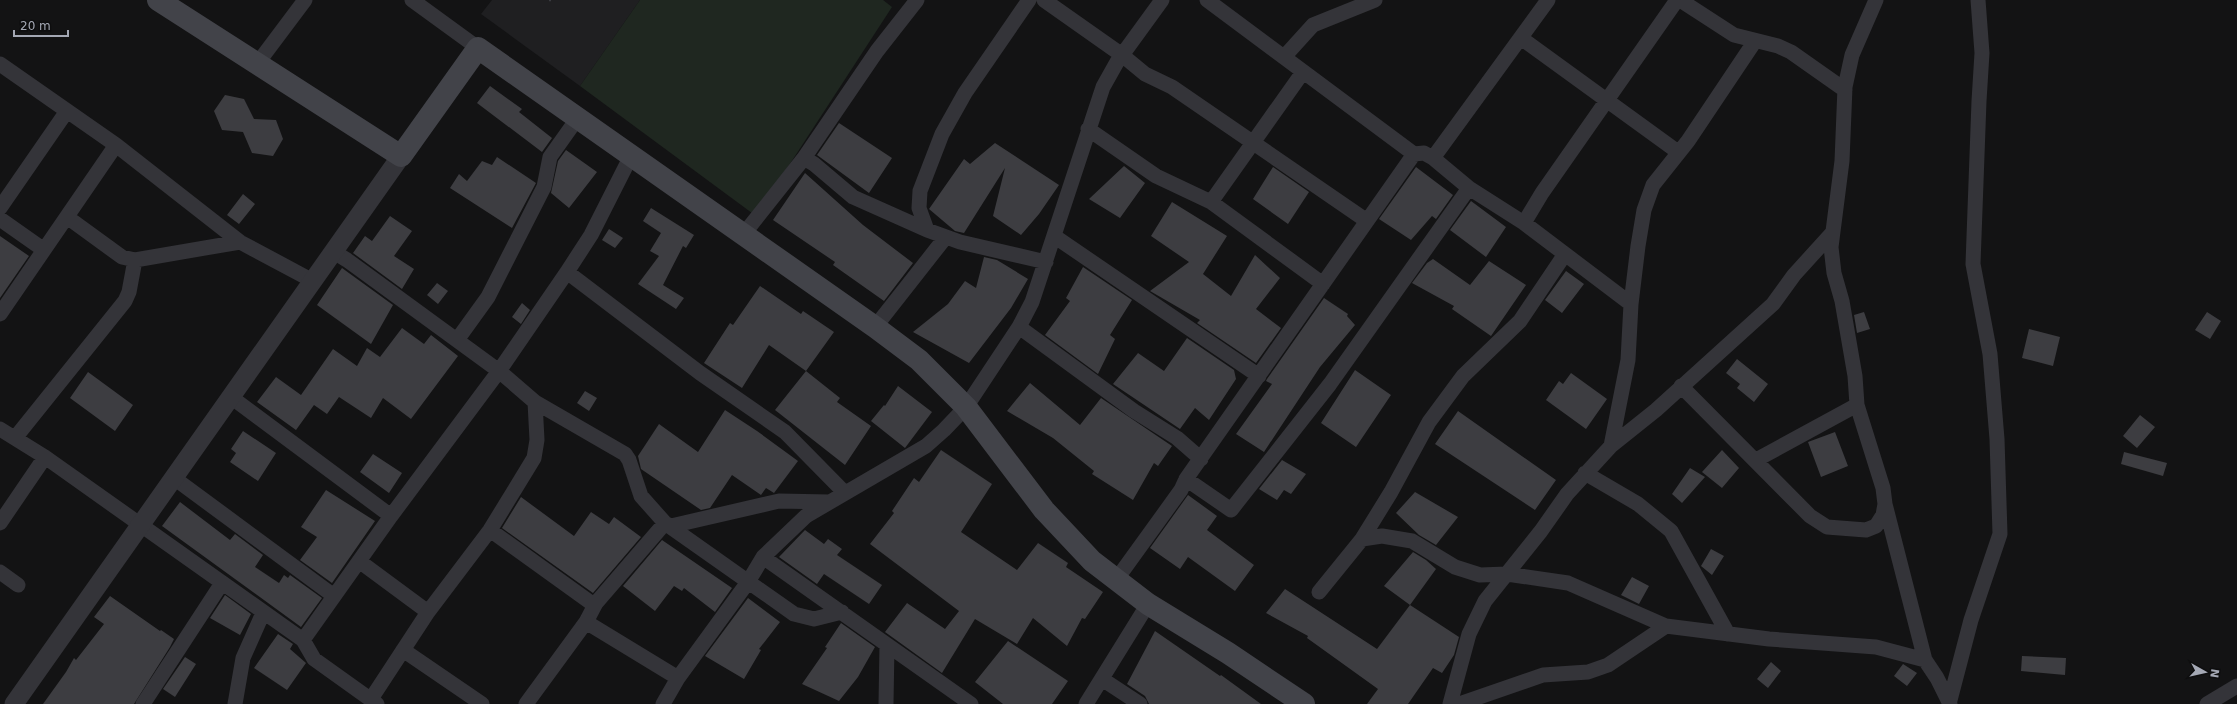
<svg xmlns="http://www.w3.org/2000/svg" width="2237" height="704" font-family="'DejaVu Sans',sans-serif">
  <style>
    .built { fill: #1f1f21 }
    .green { fill: #1f2720 }
    .building { fill: #3d3d41 }
    .lines { fill: none; stroke-linecap: round; stroke-linejoin: round }
    .path { stroke: #3a3b40; stroke-width: 2.5; stroke-dasharray: 2 3; stroke-linecap: butt }
    .minor { stroke: #343439; stroke-width: 15 }
    .tertiary { stroke: #343439; stroke-width: 19 }
    .secondary { stroke: #424349; stroke-width: 22 }
  </style>
  <rect width="100%" height="100%" fill="#131314"/>
  <path class="built" d="M492 0H640L580 86 481 14Z"/>
  <path class="green" d="M640 0H883L892 7 756 216 580 86Z"/>
  <path class="building" d="M490 86 522 109 519 112 552 138 542 152 477 103Z
    M225 95 244 99 254 119 276 120 283 139 273 156 252 153 243 132 222 130 214 111Z
    M839 123 892 158 869 193 817 155Z
    M995 143 1059 185 1039 214 1021 235 993 216 1005 168 964 233 955 231 929 209 964 159 970 164Z
    M566 150 597 172 569 208 551 193 558 161Z
    M497 157 536 183 512 228 450 188 459 174 467 181 482 161 492 165Z
    M1124 166 1145 183 1120 218 1089 199Z
    M1273 167 1309 192 1288 224 1253 199Z
    M1416 167 1453 195 1436 219 1432 216 1411 240 1379 219Z
    M805 173 863 225 913 263 884 301 833 265 835 262 773 220Z
    M243 194 255 204 239 224 227 215Z
    M1471 201 1506 227 1486 257 1450 230Z
    M1172 202 1227 236 1203 274 1231 296 1255 255 1280 278 1256 309 1281 328 1256 363 1197 323 1200 320 1150 291 1189 262 1151 236Z
    M651 208 694 235 686 248 683 246 663 285 684 298 676 309 638 284 659 256 650 251 661 233 643 221Z
    M390 216 412 231 394 256 414 269 402 289 353 253 365 236 372 241Z
    M609 229 623 238 615 248 602 240Z
    M0 236 29 256 0 298Z
    M984 257 997 260 1028 279 1011 308 969 363 913 332 948 304 965 281 976 288Z
    M1433 259 1470 285 1489 261 1526 285 1491 336 1452 309 1454 306 1412 283 1427 263Z
    M1083 267 1132 300 1110 335 1115 339 1098 374 1045 335 1070 301 1066 298Z
    M342 268 393 305 371 344 317 305Z
    M1566 271 1584 284 1562 313 1545 300Z
    M437 283 448 291 438 304 427 295Z
    M760 286 801 314 803 311 834 332 806 371 769 345 742 388 704 363 730 323 733 325Z
    M1324 298 1348 314 1347 316 1355 325 1320 367 1264 452 1236 434 1272 384 1266 381 1267 379Z
    M522 303 530 310 521 324 512 317Z
    M1864 312 1870 329 1857 333 1854 315Z
    M2207 312 2221 321 2210 339 2195 330Z
    M402 328 424 344 431 335 458 356 411 419 383 398 371 418 339 397 327 414 314 405 296 430 257 402 276 377 301 395 333 349 357 366 367 348 380 357Z
    M2029 329 2060 337 2053 366 2022 358Z
    M1187 338 1234 370 1236 379 1209 420 1195 408 1180 429 1113 384 1138 353 1164 371Z
    M1737 359 1768 384 1754 402 1737 388 1740 384 1726 373Z
    M1355 370 1391 395 1356 447 1321 423Z
    M806 371 840 398 837 402 871 426 845 465 775 410Z
    M88 372 133 405 115 431 70 398Z
    M1571 373 1607 399 1586 429 1546 400 1559 381 1563 384Z
    M1030 383 1080 425 1101 398 1172 446 1158 466 1154 463 1133 500 1092 474 1094 471 1053 438 1007 411Z
    M898 386 932 412 905 448 871 421 884 405 885 406Z
    M585 391 597 398 589 411 577 403Z
    M725 410 757 431 798 461 774 493 766 488 761 495 732 475 710 508 701 510 641 469 638 456 659 424 698 452Z
    M1458 411 1556 480 1535 510 1435 444Z
    M2140 415 2155 427 2137 448 2123 436Z
    M243 431 276 453 258 481 230 462 236 453 231 449Z
    M1835 432 1848 466 1821 477 1808 442Z
    M941 450 992 484 961 532 1017 570 1038 543 1068 563 1066 567 1103 592 1085 619 1082 618 1067 646 1033 618 1017 644 975 619 942 673 885 632 907 603 945 629 959 611 870 544 894 513 892 511 914 478 919 482Z
    M1722 450 1739 468 1722 488 1702 472Z
    M2124 452 2167 463 2163 476 2121 464Z
    M373 454 402 473 389 493 360 472Z
    M1282 460 1306 474 1291 494 1284 490 1277 500 1259 489Z
    M1690 468 1705 477 1682 503 1672 494Z
    M326 490 375 521 332 583 300 560 317 537 301 527Z
    M1415 492 1458 517 1436 545 1419 535 1396 513Z
    M1188 495 1217 516 1207 530 1254 565 1235 591 1188 557 1180 569 1150 548Z
    M521 497 574 536 591 512 609 524 614 517 641 537 593 593 502 528Z
    M180 502 230 540 235 534 263 555 255 567 279 583 284 575 288 578 290 575 322 598 301 627 162 526Z
    M805 530 824 544 828 539 842 549 837 555 882 585 869 604 824 574 817 584 779 557Z
    M662 540 732 588 715 612 684 588 682 591 674 586 655 611 623 586Z
    M1711 549 1724 556 1712 575 1701 566Z
    M1413 552 1426 560 1436 569 1410 605 1384 586Z
    M1632 577 1649 586 1639 604 1621 595Z
    M1285 589 1377 649 1410 605 1459 637 1454 655 1442 673 1433 668 1408 704H1367L1378 689 1307 638 1308 636 1266 613Z
    M225 595 251 614 240 635 210 618Z
    M110 596 160 631 161 630 174 639 170 647 134 704H43L66 672 74 658 76 660 104 624 94 617Z
    M748 598 780 622 759 649 761 650 744 679 705 656Z
    M841 623 875 647 858 677 839 701 802 684 827 648 825 647Z
    M1155 631 1220 676 1221 675 1261 704H1149L1145 696 1127 684Z
    M278 634 293 644 290 649 306 663 287 690 254 668Z
    M1008 641 1068 681 1052 704H1003L975 682Z
    M2022 656 2066 658 2065 675 2021 671Z
    M185 657 196 664 175 697 163 689Z
    M1771 662 1781 671 1768 688 1757 679Z
    M1903 664 1917 673 1907 686 1894 676Z"/>
  <g class="lines">
    <path class="path" d="M549 0H552"/>
    <path class="minor" d="M412 0 478 48
      M1029 0 965 93 942 134 920 191 919 208 927 230 960 242 1046 262
      M1044 0 1122 55 1145 74 1172 87 1367 221
      M1207 0 1414 154
      M1680 0 1734 35 1778 46 1791 52 1845 90
      M1521 38 1678 152
      M1284 57 1313 25 1375 0
      M0 64 116 145 240 242 313 281
      M257 64 305 0
      M1088 129 1156 176 1211 202 1323 284
      M804 158 877 51 917 0
      M1433 158 1548 0
      M1211 202 1303 72
      M0 208 67 111
      M67 217 122 257 135 260 240 242
      M0 219 44 250
      M1524 223 1542 193 1677 0
      M743 235 804 158 814 164 853 197 927 230
      M1054 236 1259 376
      M334 252 347 260 499 371 535 402 625 454 629 460 641 496 665 523 794 614 814 619 842 612
      M567 272 700 373 785 432 845 493
      M0 314 116 145
      M875 327 945 238
      M1019 327 1134 411 1177 438 1201 459
      M457 340 488 297 544 187 550 157 577 119
      M1681 386 1810 516 1827 527 1866 530 1876 526 1883 515 1885 504 1883 488 1857 405 1855 376 1842 301 1834 273 1831 247 1842 161 1845 87 1852 55 1876 0
      M231 397 391 516
      M0 429 45 457 303 640
      M15 438 125 301 129 292 135 260
      M1611 446 1656 410 1773 304 1794 275 1833 232
      M1756 460 1857 405
      M1585 473 1638 504 1671 531 1728 634
      M174 478 334 596
      M1186 479 1231 510 1330 384 1469 188
      M1885 504 1925 660 1937 678 1950 704
      M0 523 45 457
      M671 526 779 501 829 502
      M490 530 594 605 596 603
      M1362 539 1382 536 1412 541 1455 567 1480 575 1507 574 1568 583 1666 626 1769 639 1876 647 1925 660
      M763 557 971 704
      M359 561 428 612
      M0 572 18 585
      M1116 580 1181 490 1186 479 1414 154 1424 153 1433 158 1469 188 1524 223 1631 304
      M1319 592 1362 539 1391 492 1429 422 1463 376 1520 321 1565 254
      M586 622 678 678
      M403 650 482 704
      M1102 679 1140 704
      M371 699 428 612 490 530 534 458 537 440 535 402
      M143 704 222 583
      M235 704 243 658 263 613
      M377 704 314 659 303 640 391 516 499 371 567 272 591 235 631 156
      M526 704 586 622 596 603 665 523
      M663 704 678 678 748 582 763 557 806 516 926 446 944 430 966 407 1019 327 1032 302 1103 87 1117 62 1162 0
      M886 704 887 645
      M1086 704 1148 604
      M1450 704 1469 634 1485 601 1541 531 1567 494 1611 446 1628 360 1631 304 1638 246 1644 210 1653 185 1688 141 1755 41
      M1459 704 1543 675 1588 672 1608 665 1666 626
      M1949 704 1971 620 2000 534 1997 439 1990 354 1973 264 1979 101 1982 53 1978 0
      M2207 704 2237 686"/>
    <path class="tertiary" d="M14 704 401 156"/>
    <path class="secondary" d="M158 0 401 156 478 48 875 327 919 360 966 407 1044 510 1092 561 1148 604 1228 653 1304 704"/>
  </g>
  <g transform="translate(2205 672) rotate(98)" stroke="#0e0e0f" stroke-width="3" paint-order="stroke">
  <path d="M0-3L7 15L0 10L-7 15Z" fill="#a4a8b4"/>
  <text y="-6" font-size="11" font-weight="bold" text-anchor="middle" fill="#a4a8b4">N</text>
  </g>
  <path d="M14 30v6h54v-6" fill="none" stroke="#a4a8b4" stroke-width="2"/>
  <text x="20" y="30" font-size="12" fill="#a4a8b4" stroke="#0e0e0f" stroke-width="3" paint-order="stroke">20 m</text>
</svg>
